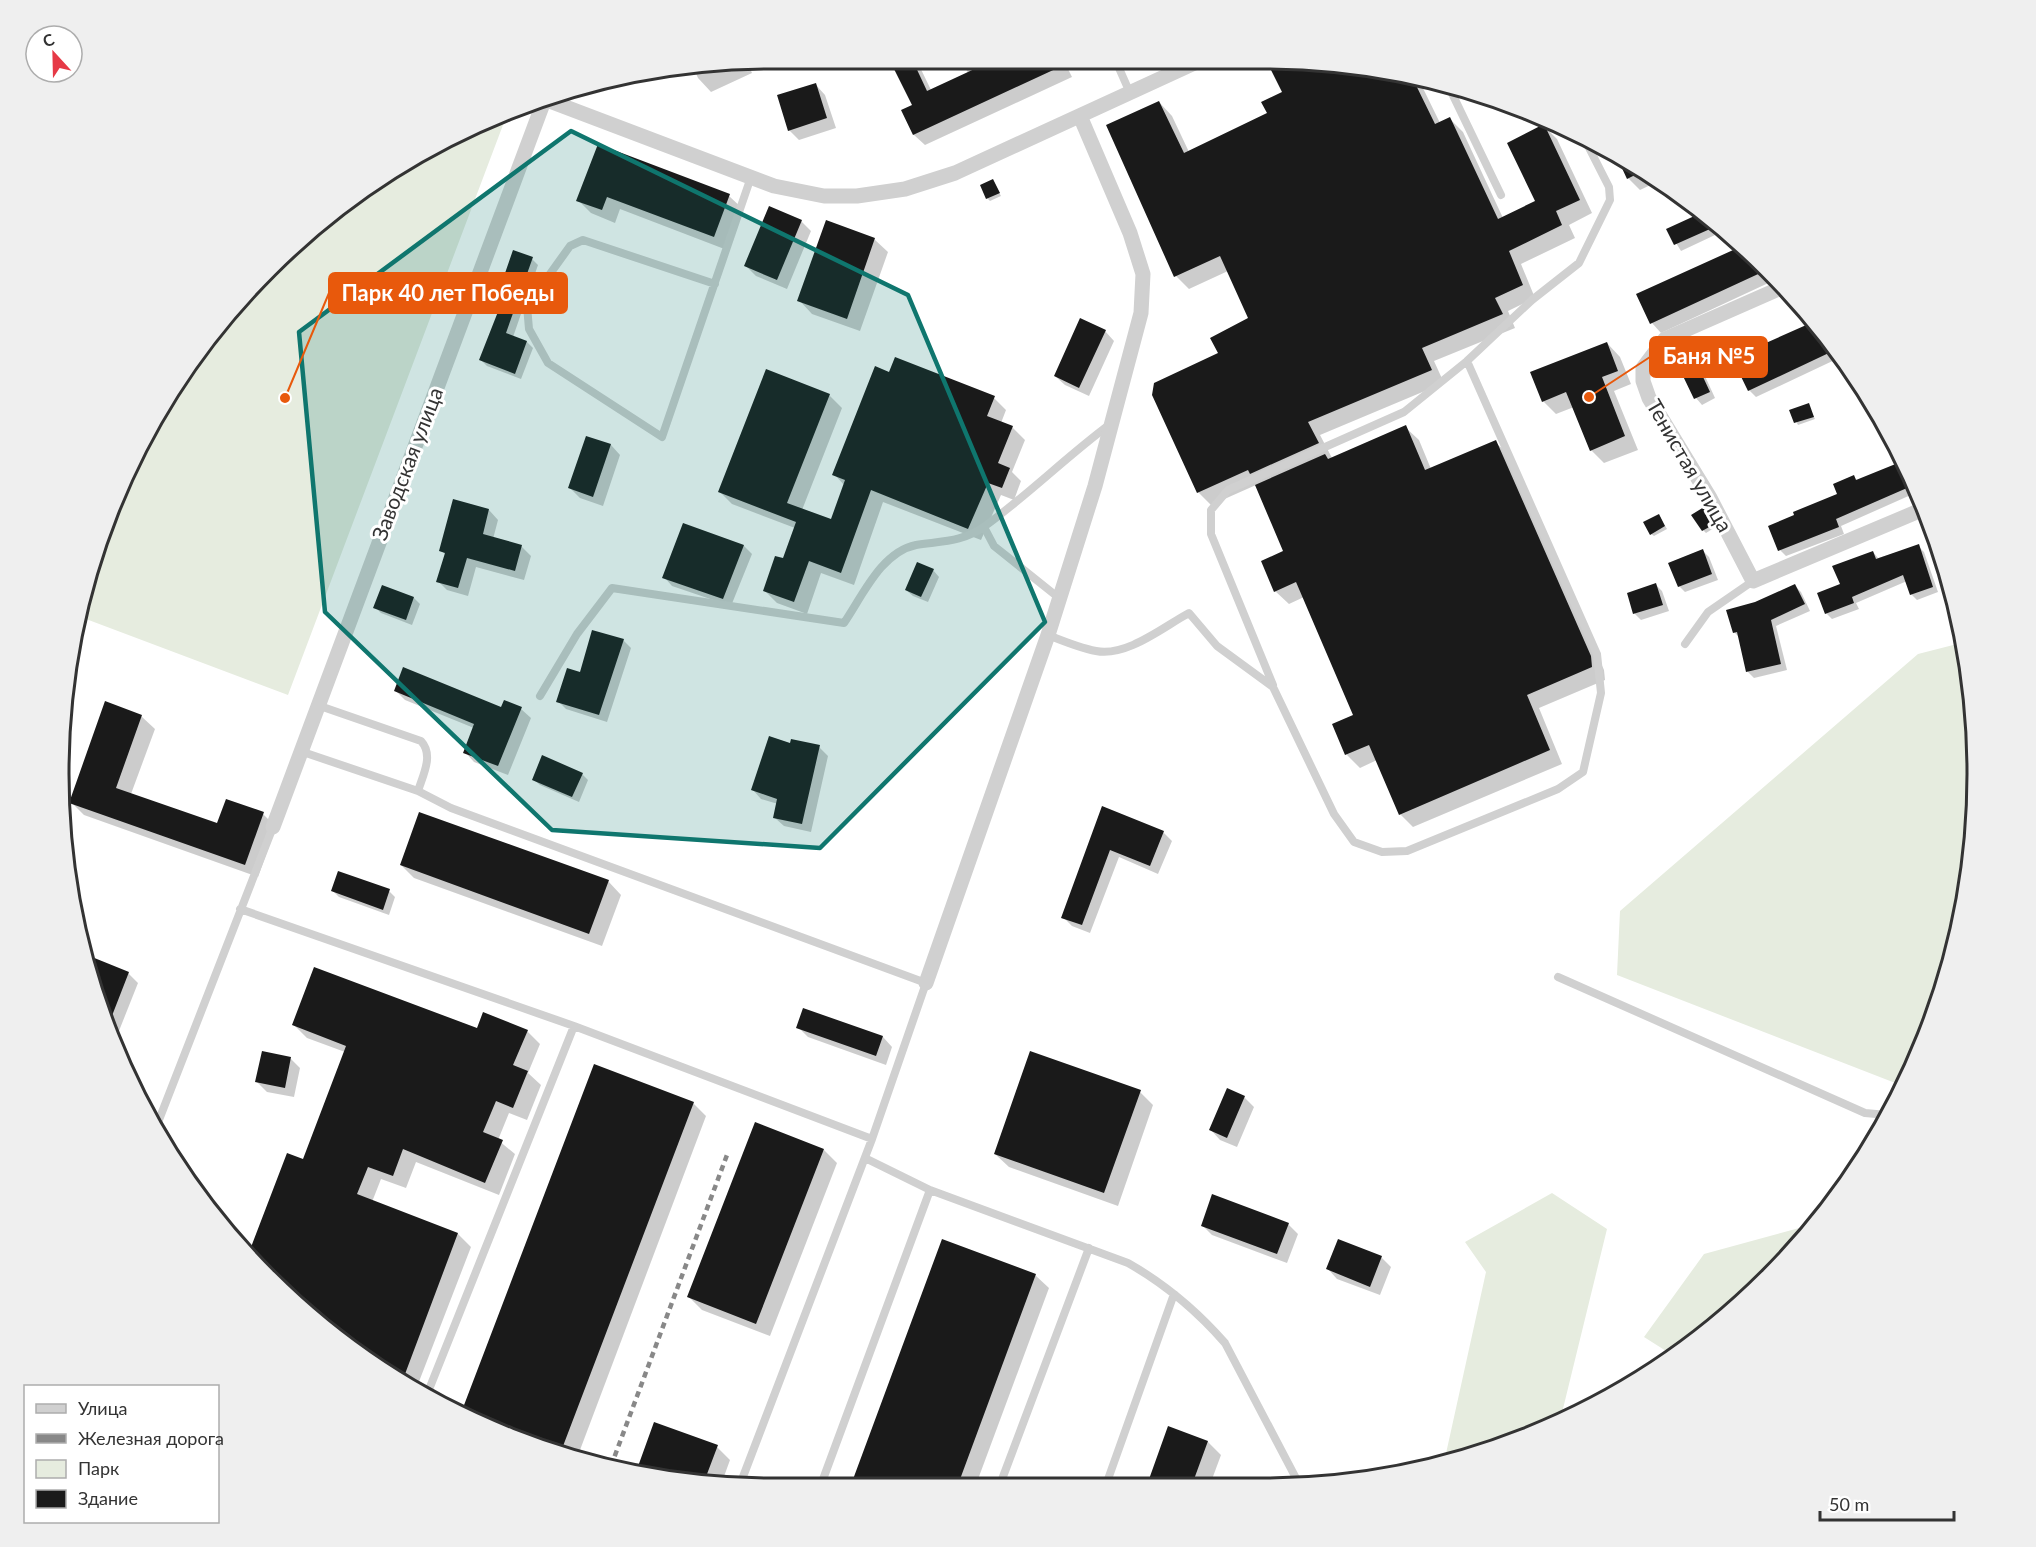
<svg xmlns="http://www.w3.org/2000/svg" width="2036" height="1547" font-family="Lato,sans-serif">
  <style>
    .green { fill: #e6ecdf }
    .shadow { fill: #0003 }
    .building { fill: #1a1a1a }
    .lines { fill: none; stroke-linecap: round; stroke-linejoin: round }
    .service { stroke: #d0d0d0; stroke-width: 8 }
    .minor { stroke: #d0d0d0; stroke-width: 15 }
    .rail { stroke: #888; stroke-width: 4.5; stroke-dasharray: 6 4.5; stroke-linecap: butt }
    .marked { fill: #0f766e; fill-opacity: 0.2; stroke: #0f766e; stroke-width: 4.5; stroke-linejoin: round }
    .labels { text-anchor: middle; stroke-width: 6; stroke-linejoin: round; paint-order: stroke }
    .street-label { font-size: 21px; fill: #333; stroke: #fff }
    .rim { fill: none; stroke: #333; stroke-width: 3 }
    .leader { fill: none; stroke: #e8590c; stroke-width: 2 }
    .callout-dot { fill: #e8590c; stroke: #fff; stroke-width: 2 }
    .callout { fill: #e8590c; stroke: #e8590c; stroke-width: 2 }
    .callout-label { font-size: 22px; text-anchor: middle; font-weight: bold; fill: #fff }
  </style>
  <rect width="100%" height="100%" fill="#fff"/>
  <path class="green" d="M506 117 288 695 78 616 132 457 206 339 268 268 416 154Z
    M1965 642 1977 773 1964 913 1923 1047 1903 1086 1617 975 1620 911 1918 654Z
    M1552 1193 1607 1229 1560 1421 1536 1434 1445 1458 1486 1272 1465 1242Z
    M1814 1224 1768 1279 1674 1356 1644 1337 1704 1254Z"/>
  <path class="shadow" d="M891 59H916L931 90 968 73 961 59H981L985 66 1063 59 1072 77 925 145 914 135 903 111 914 106Z
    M1268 60H1309L1418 78 1440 123 1450 119 1463 132 1503 218 1537 201 1544 126 1557 139 1592 213 1569 225 1575 238 1521 264 1535 298 1508 311 1515 328 1434 361 1444 383 1320 435 1332 458 1405 427 1419 440 1431 469 1495 442 1509 455 1604 670 1605 680 1539 708 1562 764 1413 827 1400 814 1377 760 1360 768 1347 755 1334 724 1355 716 1304 597 1289 604 1275 591 1285 552 1256 485 1211 505 1198 492 1220 354 1250 319 1228 271 1189 289 1176 276 1108 126 1159 102 1172 116 1189 152 1269 114 1284 93Z
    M747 62 752 73 711 92 698 78 694 69Z
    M816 85 825 95 836 128 799 140 789 130Z
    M599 146 729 196 743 209 727 250 620 209 615 223 591 213 578 200Z
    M1617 154 1661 180 1640 190 1628 178Z
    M993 181 1001 196 990 201 987 198Z
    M1702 214 1715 235 1681 251 1668 230Z
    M801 221 811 231 787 289 756 276 746 266Z
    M874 239 888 252 860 331 812 314 799 300Z
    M1743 247 1777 279 1661 333 1652 323Z
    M532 259 538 265 513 337 527 342 533 348 521 379 487 366 481 360 502 307 497 301Z
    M1813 323 1841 357 1756 397 1749 390Z
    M1105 331 1114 341 1089 396 1065 385 1055 376Z
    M1607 343 1620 357 1631 384 1614 391 1638 450 1604 463 1591 450 1574 407 1556 414 1543 401Z
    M1698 368 1704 374 1715 398 1702 405 1696 398 1684 374Z
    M890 374 994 398 1006 410 1001 423 1012 427 1025 440 1012 472 1021 481 1014 500 1001 495 981 540 883 502 854 585 821 573 807 614 777 603 765 591 784 560 795 528 732 504 720 492 829 395 842 408 802 510 832 521 845 486 834 474Z
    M1808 405 1815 419 1798 425 1791 411Z
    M587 438 611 445 620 455 603 506 580 498 570 488Z
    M1897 465 1904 471 1913 494 1841 526 1844 534 1786 556 1780 550 1839 495 1854 477 1858 481Z
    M454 501 489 510 498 520 493 539 521 546 531 556 524 580 476 567 468 596 447 590 438 581 446 555 441 550Z
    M1706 512 1714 528 1706 533 1703 530Z
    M1659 515 1667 529 1654 536 1651 534Z
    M744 546 752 554 731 606 672 586 664 577Z
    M1918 546 1924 552 1938 592 1917 600 1911 594 1907 581 1856 603 1859 609 1832 619 1826 613 1842 585 1873 552 1878 558Z
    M1703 551 1709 557 1718 580 1685 592 1679 586Z
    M933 570 939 577 928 602 913 596 906 590Z
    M1656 585 1662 591 1669 611 1641 620 1635 614 1628 594Z
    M1795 586 1801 592 1810 611 1776 626 1787 670 1754 678 1748 672 1740 638 1734 632 1755 604Z
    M414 598 420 604 412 625 381 613 375 607Z
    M623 640 631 648 607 722 566 709 558 701Z
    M395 690 502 709H521L531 718 508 775 474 762 465 752 474 728 405 700Z
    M141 716 155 729 131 794 218 825 263 814 276 827 258 877 84 815 71 802Z
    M791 745 819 747 828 756 811 832 784 826 775 818 778 804 761 799 753 790Z
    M582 774 588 780 579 802 540 785 533 779Z
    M1103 808 1163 832 1172 841 1158 874 1119 857 1090 933 1072 926 1063 917Z
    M401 865 608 881 621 895 602 946 414 878Z
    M333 891H389L395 897 389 915 339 897Z
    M87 957 128 973 138 983 115 1041 97 1004Z
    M294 1025 527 1031 540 1044 528 1073 541 1085 527 1120 509 1113 498 1140 515 1154 499 1195 416 1162 406 1188 381 1179 372 1202 458 1234 471 1247 415 1392 268 1279 249 1256 303 1161 345 1052 307 1038Z
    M798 1027 883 1037 892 1047 886 1065 808 1037Z
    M291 1059 300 1068 294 1097 267 1092 257 1082Z
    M594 1066 693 1103 706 1116 577 1458 543 1450 463 1414Z
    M1140 1092 1153 1105 1118 1206 1009 1167 995 1154Z
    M1244 1097 1254 1107 1237 1147 1220 1140 1211 1130Z
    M824 1150 837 1163 770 1336 702 1310 688 1296Z
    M1288 1224 1298 1234 1287 1263 1212 1235 1202 1225Z
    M943 1241 1035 1275 1049 1288 977 1482H854Z
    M1381 1257 1391 1267 1380 1295 1337 1279 1328 1269Z
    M655 1424 717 1447 730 1460 722 1482H680L637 1472Z
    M1169 1428 1208 1442 1221 1455 1211 1482H1149Z"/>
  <path class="building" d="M889 59H912L927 91 996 59H1077L913 135 901 110 912 105Z
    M1266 60H1309L1412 77 1435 124 1450 117 1498 219 1535 201 1507 143 1544 124 1580 200 1556 211 1562 225 1509 251 1523 285 1495 298 1503 314 1422 348 1432 370 1308 422 1319 443 1250 474 1248 470 1197 493 1152 395 1154 383 1218 353 1210 338 1248 318 1220 256 1174 277 1106 125 1159 101 1184 153 1267 113 1261 102 1282 92Z
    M816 83 827 118 788 131 777 95Z
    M598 144 730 194 714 237 607 197 602 210 576 201Z
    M1615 153 1633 164 1645 170 1627 179Z
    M993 179 1000 193 986 199 980 185Z
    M769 206 802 220 777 280 744 266Z
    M1701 213 1710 229 1674 245 1666 229Z
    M826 220 875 238 847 319 797 301Z
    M1742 246 1769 269 1650 324 1636 294Z
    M513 250 533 257 506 333 527 341 515 374 479 360 501 304 495 302Z
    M1080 318 1106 330 1079 388 1054 376Z
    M1813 322 1833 351 1748 391 1732 358Z
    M1607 342 1618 371 1602 377 1625 436 1590 451 1566 392 1542 402 1530 372Z
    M895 357 995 396 987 416 1013 426 998 463 1010 468 1002 488 988 483 968 529 871 490 841 573 809 561 794 602 763 591 775 556 783 558 796 522 718 492 766 369 830 394 787 503 831 519 845 480 832 475 875 366 889 372Z
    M1698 366 1710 392 1694 399 1682 374Z
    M1809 403 1814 417 1794 423 1789 410Z
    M1406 425 1425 470 1496 440 1591 656 1592 667 1527 695 1550 750 1399 815 1369 745 1345 755 1332 724 1353 715 1296 582 1274 592 1261 561 1283 551 1255 485 1325 454 1328 459Z
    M586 436 611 444 593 497 568 488Z
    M1898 463 1907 488 1836 519 1839 527 1778 551 1768 526 1794 515 1793 512 1837 494 1833 484 1854 475 1856 480Z
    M453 499 489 509 483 534 522 545 515 571 467 558 458 588 436 582 445 553 439 551Z
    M1704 507 1713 525 1702 531 1691 515Z
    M1659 514 1665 526 1650 535 1643 522Z
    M683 523 744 545 723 599 662 578Z
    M1919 544 1933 587 1910 595 1903 575 1852 597 1854 603 1825 614 1817 593 1840 584 1832 566 1873 551 1876 559Z
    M1703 549 1712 574 1678 587 1668 563Z
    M917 562 934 569 921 597 905 590Z
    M1656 583 1663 605 1633 614 1627 593Z
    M1795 584 1805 604 1771 620 1781 664 1746 672 1737 632 1733 633 1726 610 1755 602Z
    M382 585 414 597 406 620 373 608Z
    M592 630 624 639 599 715 556 702 567 668 580 672Z
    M403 667 501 707 504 700 522 707 498 766 463 753 474 724 394 691Z
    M105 701 142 715 116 788 217 823 226 799 264 812 245 865 69 803Z
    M769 736 790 743 791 739 820 745 802 824 773 818 777 799 751 790Z
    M542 755 583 773 572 797 532 780Z
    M1102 806 1164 831 1150 866 1110 850 1082 925 1061 918Z
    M419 812 609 880 589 934 400 865Z
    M338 871 390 889 383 910 331 891Z
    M87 955 129 972 108 1026 97 1004Z
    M314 967 477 1028 483 1012 528 1030 513 1065 528 1071 513 1108 496 1101 483 1132 503 1140 485 1183 403 1149 393 1176 368 1167 357 1194 458 1233 402 1382 268 1279 248 1255 287 1153 303 1159 346 1046 292 1025Z
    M803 1008 883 1036 876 1056 796 1028Z
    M262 1051 291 1057 285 1088 255 1082Z
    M1030 1051 1141 1090 1104 1193 994 1154Z
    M594 1064 694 1102 560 1454 543 1450 461 1413Z
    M1227 1088 1245 1096 1227 1138 1209 1130Z
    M755 1122 824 1149 756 1324 687 1297Z
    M1212 1194 1289 1223 1277 1254 1201 1226Z
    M942 1239 1036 1274 959 1482H852Z
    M1338 1239 1382 1256 1370 1287 1326 1269Z
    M654 1422 718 1445 704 1482H680L636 1472Z
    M1168 1426 1208 1441 1193 1482H1148Z"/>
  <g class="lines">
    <path class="service" d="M1115 59 1130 93
      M1447 83 1501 195
      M1453 95 1472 92
      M715 284 583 240 570 246 527 306 529 329 548 363 662 437 751 177
      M984 527 994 546 1059 598
      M1048 635C1063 641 1080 648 1096 651 1127 657 1163 627 1189 613L1217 646 1273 687 1334 814 1354 842 1382 852 1407 851 1558 789 1583 772 1601 693 1597 654 1467 361 1532 300 1579 263 1610 200 1609 187 1582 134
      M1685 644 1708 612 1753 581
      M1273 685 1211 534V510L1228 490 1404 412 1467 361
      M540 696 577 634 612 588 844 623C862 597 881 552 916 545 942 541 963 542 985 526 1028 495 1066 457 1109 425
      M317 705 421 741C434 755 423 775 418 791L451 808 926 983 872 1139 741 1482
      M300 751 418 791
      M240 909 574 1026 872 1139
      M1558 977 1865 1113 1887 1115
      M157 1125 273 827
      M865 1158 930 1190 1128 1263C1165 1284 1197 1311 1225 1343L1298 1482
      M426 1397 574 1026
      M822 1482 930 1190
      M1001 1482 1089 1248
      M1107 1482 1174 1294"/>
    <path class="minor" d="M547 100 774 186 824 196H857L905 189 955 173 1201 60
      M1783 287 1665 339 1643 368V381L1649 398 1710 498 1753 581 1926 508
      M273 827 544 101
      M926 983 1048 635 1095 486 1141 313 1143 274 1130 233 1080 116"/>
    <path class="rail" d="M611 1466 727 1155"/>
  </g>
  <path class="marked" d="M571 131 908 295 1045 622 820 848 552 830 325 612 299 332Z"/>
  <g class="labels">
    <g class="street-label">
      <text transform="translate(408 464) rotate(-69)" y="7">Заводская улица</text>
      <text transform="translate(1689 466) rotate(60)" y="7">Тенистая улица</text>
    </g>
  </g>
  <path d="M0 0H2036V1547H0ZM773 69H1263A704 704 0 0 1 1967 773V774A704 704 0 0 1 1263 1478H773A704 704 0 0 1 69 774V773A704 704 0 0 1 773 69Z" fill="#efefef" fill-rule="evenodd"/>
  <path class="rim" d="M773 69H1263A704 704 0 0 1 1967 773V774A704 704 0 0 1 1263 1478H773A704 704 0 0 1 69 774V773A704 704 0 0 1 773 69Z"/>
  <path class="leader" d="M285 398L329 293M1589 397L1650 357"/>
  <g class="callout-dot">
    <circle cx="285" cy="398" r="6"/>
    <circle cx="1589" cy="397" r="6"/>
  </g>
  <g class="callout">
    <rect x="329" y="273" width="238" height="40" rx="6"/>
    <rect x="1650" y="337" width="117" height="40" rx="6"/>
  </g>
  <g class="callout-label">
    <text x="448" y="301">Парк 40 лет Победы</text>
    <text x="1709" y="364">Баня №5</text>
  </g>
  <rect x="24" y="1385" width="195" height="138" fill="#ffffff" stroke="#adadad" stroke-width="1.5"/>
  <rect x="36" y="1404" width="30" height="9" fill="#d0d0d0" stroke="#adadad" stroke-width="1.5"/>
  <text x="78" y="1415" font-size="18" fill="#333333">Улица</text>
  <rect x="36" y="1434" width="30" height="9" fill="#888888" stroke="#adadad" stroke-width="1.5"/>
  <text x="78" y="1445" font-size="18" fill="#333333">Железная дорога</text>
  <rect x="36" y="1460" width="30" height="18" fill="#e6ecdf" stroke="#adadad" stroke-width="1.5"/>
  <text x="78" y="1475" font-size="18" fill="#333333">Парк</text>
  <rect x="36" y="1490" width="30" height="18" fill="#1a1a1a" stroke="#adadad" stroke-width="1.5"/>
  <text x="78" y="1505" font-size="18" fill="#333333">Здание</text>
  <g transform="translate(54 54) rotate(338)"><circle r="28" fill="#ffffff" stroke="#adadad" stroke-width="1.5"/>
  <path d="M0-4.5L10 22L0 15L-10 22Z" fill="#e63946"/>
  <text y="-9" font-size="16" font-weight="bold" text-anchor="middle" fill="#333333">С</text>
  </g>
  <path d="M1820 1511v9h134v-9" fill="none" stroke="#333333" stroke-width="3"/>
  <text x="1829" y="1511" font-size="18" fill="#333333" stroke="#ffffff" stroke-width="4.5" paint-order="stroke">50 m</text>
</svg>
